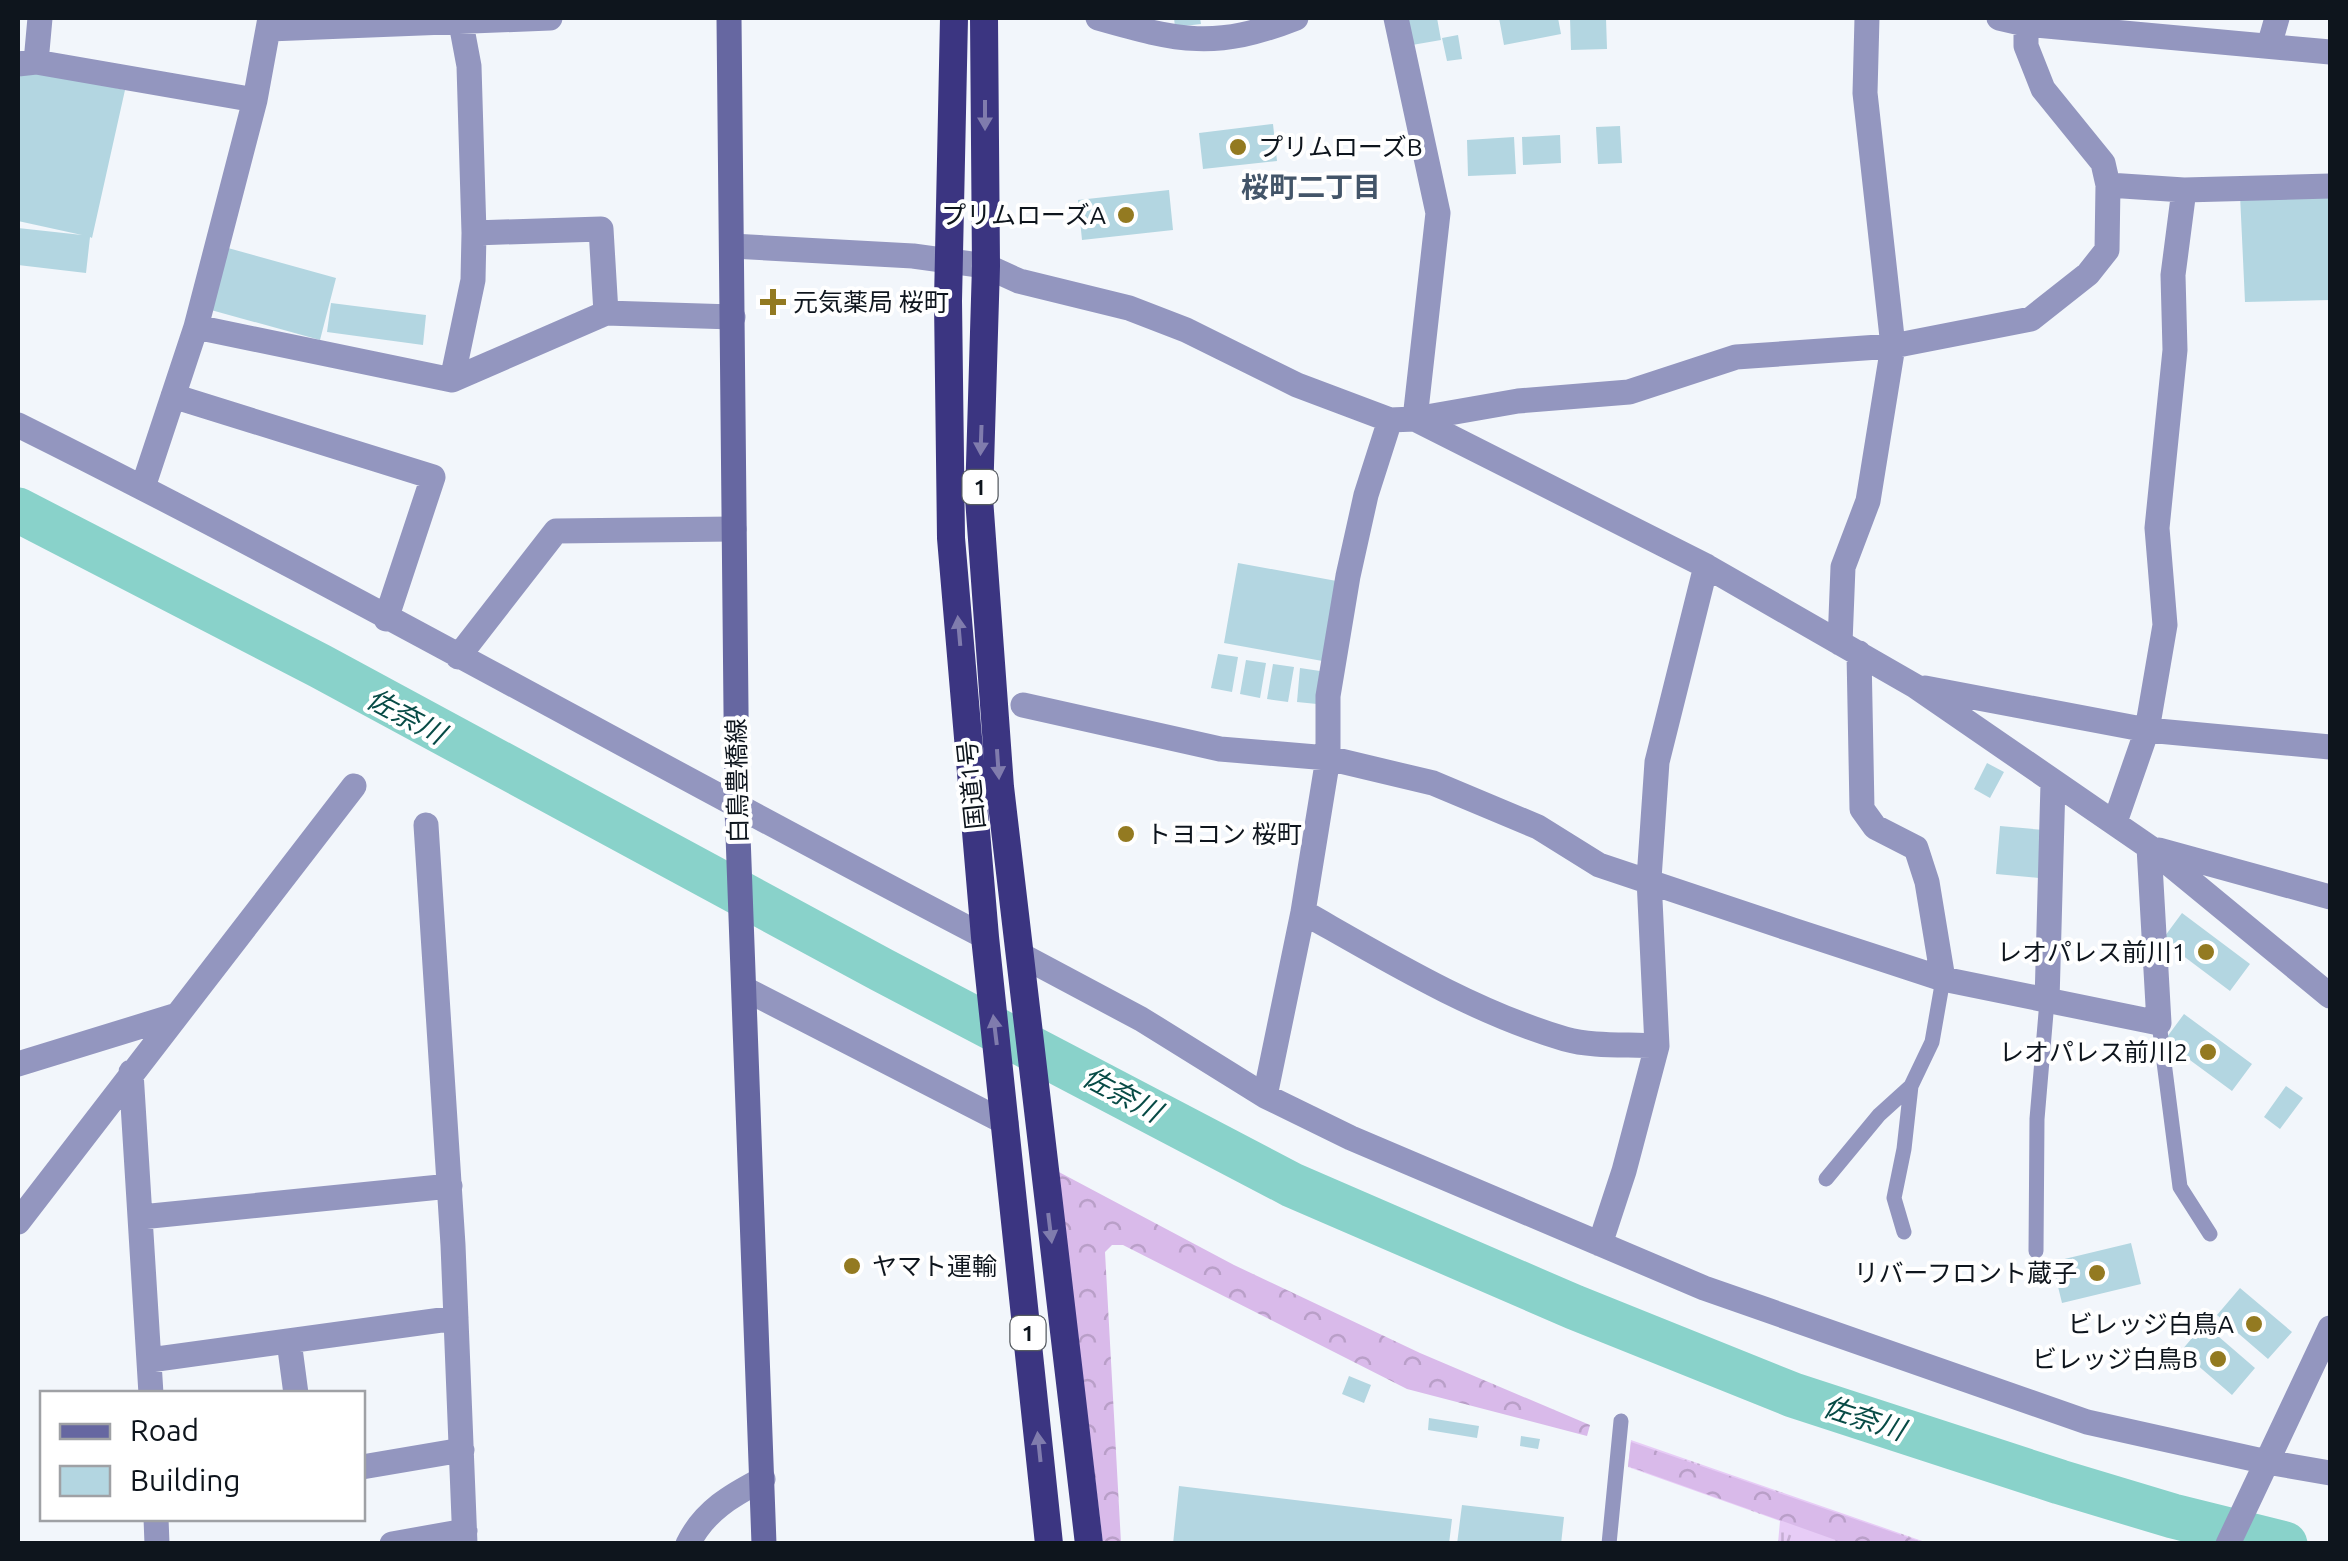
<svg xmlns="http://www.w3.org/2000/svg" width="2348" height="1561" font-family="Ubuntu,'Noto Sans JP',sans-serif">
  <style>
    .grass { fill: url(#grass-tufts) }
    .forest { fill: url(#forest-crowns) }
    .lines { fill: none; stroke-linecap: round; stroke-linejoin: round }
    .river { stroke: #89d2ca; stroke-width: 45 }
    .building { fill: #b3d6e1 }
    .service { stroke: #9396bf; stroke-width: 15 }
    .minor { stroke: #9396bf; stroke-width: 25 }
    .secondary { stroke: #6667a1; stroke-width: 25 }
    .trunk { stroke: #3b3581; stroke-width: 28 }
    .oneway { fill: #807cad }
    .poi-dot { fill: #937a21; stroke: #fff; stroke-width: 4 }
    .labels { text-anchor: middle; stroke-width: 8; stroke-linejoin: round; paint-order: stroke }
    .shield { fill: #fff; stroke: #565b61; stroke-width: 2.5 }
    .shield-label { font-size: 22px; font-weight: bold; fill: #0e151d }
    .poi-label { font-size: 25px; fill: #0e151d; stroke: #fff; text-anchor: end }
    .street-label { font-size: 25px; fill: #0e151d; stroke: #fff }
    .neighbourhood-label { font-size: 28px; font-weight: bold; fill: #435569; stroke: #fff }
    .water-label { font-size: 28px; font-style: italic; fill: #084b46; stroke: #fff }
  </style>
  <defs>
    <pattern id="grass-tufts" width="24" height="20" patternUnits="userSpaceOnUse" patternTransform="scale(2.5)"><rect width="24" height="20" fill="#e7ccf6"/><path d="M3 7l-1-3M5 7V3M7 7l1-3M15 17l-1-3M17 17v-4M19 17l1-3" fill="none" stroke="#c5aed2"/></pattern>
    <pattern id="forest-crowns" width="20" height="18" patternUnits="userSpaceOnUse" patternTransform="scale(2.5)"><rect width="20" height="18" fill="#d9baea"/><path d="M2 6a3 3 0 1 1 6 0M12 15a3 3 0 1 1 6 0" fill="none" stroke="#b99fc8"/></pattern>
  </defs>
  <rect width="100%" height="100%" fill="#f2f6fb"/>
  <path class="grass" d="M1631 1440 1928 1543H1778L1780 1521 1628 1467Z"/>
  <path class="forest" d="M1057 1171 1234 1265 1420 1353 1590 1425 1587 1436 1407 1389 1123 1245H1112L1105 1252 1121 1543H1103Z
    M1631 1442 1924 1543H1844L1628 1466Z"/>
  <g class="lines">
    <path class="river" d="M18 510 320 666 882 970 1292 1185 1574 1307 1793 1395 2060 1482 2173 1516 2285 1544"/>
  </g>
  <path class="building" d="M1174 18H1200L1201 24 1175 27Z
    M1407 18H1437L1441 40 1412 45Z
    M1499 18H1558L1561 34 1504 45Z
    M1570 18H1606L1607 49 1571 50Z
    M1458 35 1462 59 1447 61 1442 38Z
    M22 67 125 90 92 238 90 237 86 273 18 265V228L82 235 18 221V88Z
    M1273 124 1277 161 1203 169 1199 133Z
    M1620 126 1622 163 1598 164 1596 127Z
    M1560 135 1561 163 1523 165 1522 137Z
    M1514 137 1516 174 1468 176 1467 140Z
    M1169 190 1173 230 1082 240 1078 200Z
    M2330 191V300L2245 302 2240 195Z
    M228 248 336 278 320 340 211 310Z
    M331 303 426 315 423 345 327 332Z
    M1238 563 1342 582 1328 662 1224 643Z
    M1218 654 1238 657 1232 692 1211 688Z
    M1246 660 1266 663 1260 698 1240 694Z
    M1273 664 1294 667 1288 702 1267 699Z
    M1300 668 1320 671 1317 704 1297 702Z
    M1987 763 2004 772 1990 798 1974 789Z
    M2000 826 2044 830 2039 878 1996 874Z
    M2182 913 2250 964 2230 991 2162 940Z
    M2184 1014 2252 1064 2232 1091 2164 1041Z
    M2286 1086 2303 1098 2280 1129 2264 1117Z
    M2131 1243 2141 1284 2062 1303 2052 1262Z
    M2240 1288 2292 1332 2268 1359 2217 1315Z
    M2204 1324 2255 1368 2232 1395 2181 1351Z
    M1349 1376 1371 1385 1364 1403 1342 1394Z
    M1429 1418 1479 1426 1477 1438 1428 1430Z
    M1521 1436 1540 1439 1538 1449 1520 1446Z
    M1179 1486 1452 1519 1449 1544H1173Z
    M1462 1505 1564 1517 1561 1544H1457Z"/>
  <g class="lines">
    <path class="service" d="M2159 1023 2180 1187 2210 1234
      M1826 1179 1879 1115 1911 1086
      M1904 1232 1894 1198 1904 1149 1911 1086 1932 1042 1943 979
      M2036 1251 2037 1119 2047 1001
      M1609 1544 1621 1421"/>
    <path class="minor" d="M1098 18C1179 41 1215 50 1296 18
      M1396 18 1438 213 1415 419 1518 401 1629 392 1736 357 1893 346 2031 319 2088 274 2107 250 2108 185 2103 163 2043 89 2026 46V18
      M1999 18 2025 24 2330 52
      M269 29 550 18
      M2269 46 2277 18
      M36 62 40 18
      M18 64 36 62 255 100
      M2108 185 2184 190 2173 275 2175 350 2157 528 2165 625 2147 730 2115 822
      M2184 190 2330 186
      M474 233 601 229 606 313
      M732 246 913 256 986 266 1019 281 1129 308 1186 330 1297 385 1390 420 1415 419 1706 566 1915 686 2149 847 2330 996
      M196 327 452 380 606 313 733 317
      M452 380 473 280 474 233 469 66 460 18
      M173 396 433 477 386 619
      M18 425C344 587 661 769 985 937
      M143 487 196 327 255 100 270 18
      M1840 643 1843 567 1868 501 1893 346 1865 93 1867 18
      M1859 653 1862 809 1875 827 1916 848 1927 882 1943 979
      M458 657 556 531 734 529
      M1925 688 2147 730 2330 747
      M1023 705 1220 749 1328 758 1433 783 1538 827 1599 865 1793 930 1943 979 2159 1023 2149 847
      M426 825 453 1245 465 1544
      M2159 850 2330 897
      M1303 912C1386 959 1473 1012 1565 1039 1593 1047 1628 1044 1657 1046
      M1021 955 1141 1019 1265 1096 1351 1138 1704 1288 2087 1422 2267 1462 2330 1473
      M745 989 1006 1123
      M2047 1001 2053 783
      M18 1064 174 1016
      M131 1072 151 1394
      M1265 1096 1303 912 1328 758V696L1348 576 1366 495 1390 420
      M141 1217 450 1186
      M18 1222 354 786
      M1600 1244 1624 1171 1657 1046 1649 879 1657 762 1706 566
      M289 1341 296 1394
      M150 1360 456 1318
      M362 1467 462 1450
      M156 1518 157 1544
      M392 1544 465 1531
      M688 1544C704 1511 732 1495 763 1479
      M2228 1544 2330 1328"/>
    <path class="secondary" d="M729 18 737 808 764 1544"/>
    <path class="trunk" d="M954 18 948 301 951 538 985 937 1049 1544
      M984 18 986 266 979 498 1000 787 1089 1544"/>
  </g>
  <defs><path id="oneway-solid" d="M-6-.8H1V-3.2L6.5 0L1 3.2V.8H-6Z" transform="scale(2.5)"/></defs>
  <g class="oneway">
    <use href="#oneway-solid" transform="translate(985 115) rotate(90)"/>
    <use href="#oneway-solid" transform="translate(981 440) rotate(92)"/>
    <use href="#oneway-solid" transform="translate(959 631) rotate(-95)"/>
    <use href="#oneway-solid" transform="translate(998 764) rotate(86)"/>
    <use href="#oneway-solid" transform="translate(995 1030) rotate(-97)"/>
    <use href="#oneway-solid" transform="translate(1050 1228) rotate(83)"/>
    <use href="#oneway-solid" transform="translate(1039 1447) rotate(-96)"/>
  </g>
  <g class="poi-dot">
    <circle cx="1238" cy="147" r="10"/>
    <circle cx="1126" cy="215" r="10"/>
    <path d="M768 287h10v10h10v10h-10v10h-10v-10h-10v-10h10z"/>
    <circle cx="1126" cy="834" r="10"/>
    <circle cx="2206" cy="952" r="10"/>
    <circle cx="2208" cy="1052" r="10"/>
    <circle cx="852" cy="1266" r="10"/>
    <circle cx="2097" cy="1273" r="10"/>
    <circle cx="2254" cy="1324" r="10"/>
    <circle cx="2218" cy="1359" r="10"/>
  </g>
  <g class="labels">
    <g class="shield">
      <rect x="962.5" y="470" width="35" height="34" rx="8"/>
      <rect x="1010.5" y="1316" width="35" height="34" rx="8"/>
    </g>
    <g class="shield-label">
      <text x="980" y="495">1</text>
      <text x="1028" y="1341">1</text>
    </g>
    <g class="poi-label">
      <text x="1258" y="156" text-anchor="start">プリムローズB</text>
      <text x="1106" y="224">プリムローズA</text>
      <text x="793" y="311" text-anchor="start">元気薬局 桜町</text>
      <text x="1146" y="843" text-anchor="start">トヨコン 桜町</text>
      <text x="2186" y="961">レオパレス前川1</text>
      <text x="2188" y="1061">レオパレス前川2</text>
      <text x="872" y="1275" text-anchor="start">ヤマト運輸</text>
      <text x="2077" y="1282">リバーフロント蔵子</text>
      <text x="2234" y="1333">ビレッジ白鳥A</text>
      <text x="2198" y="1368">ビレッジ白鳥B</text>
    </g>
    <g class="street-label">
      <text transform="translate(737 781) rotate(-91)" y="9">白鳥豊橋線</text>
      <text transform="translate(971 785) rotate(-96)" y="9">国道1号</text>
    </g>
    <g class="neighbourhood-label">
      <text x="1311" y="197">桜町二丁目</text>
    </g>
    <g class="water-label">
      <text transform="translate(406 716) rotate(28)" y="10">佐奈川</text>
      <text transform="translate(1122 1094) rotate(28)" y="10">佐奈川</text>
      <text transform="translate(1864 1418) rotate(18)" y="10">佐奈川</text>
    </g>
  </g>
  <rect width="2348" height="1561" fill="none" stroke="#0e151d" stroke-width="40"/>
  <rect x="40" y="1391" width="325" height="130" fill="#ffffff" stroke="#9fa1a5" stroke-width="2.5"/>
  <rect x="60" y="1424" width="50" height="15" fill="#6667a1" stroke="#9fa1a5" stroke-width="2.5"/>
  <text x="130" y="1441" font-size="30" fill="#0e151d">Road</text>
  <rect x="60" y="1466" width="50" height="30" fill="#b3d6e1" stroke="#9fa1a5" stroke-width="2.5"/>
  <text x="130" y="1491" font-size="30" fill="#0e151d">Building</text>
</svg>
